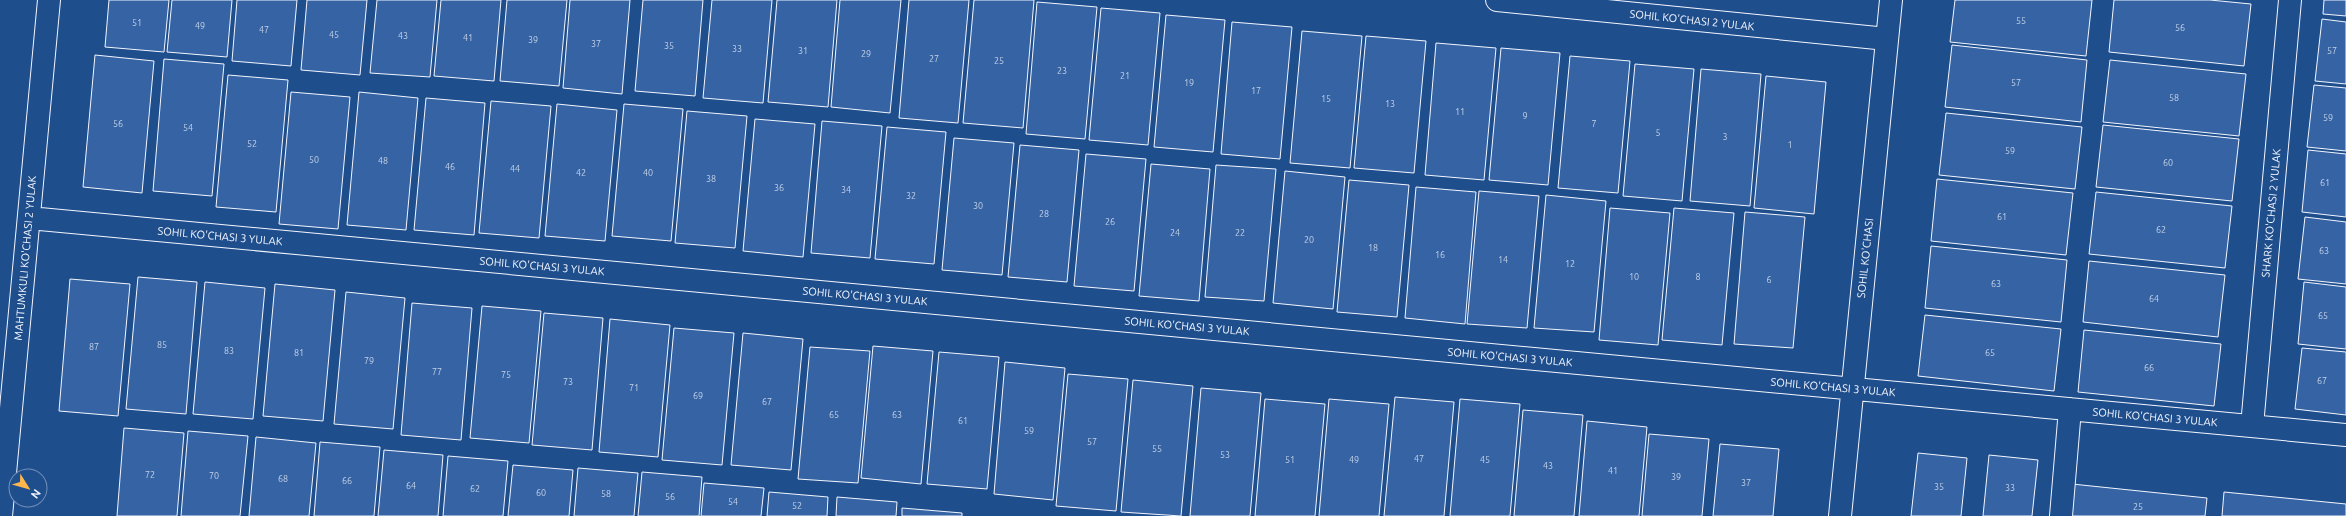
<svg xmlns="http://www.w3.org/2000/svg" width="2346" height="516" font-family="Ubuntu,sans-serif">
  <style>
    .building { fill: #3563a3; stroke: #f2f6ff }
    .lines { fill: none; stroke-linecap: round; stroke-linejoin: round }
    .street-casing { stroke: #f2f6ff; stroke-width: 24 }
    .street { stroke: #1f4e8c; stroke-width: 22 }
    .labels { text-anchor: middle; stroke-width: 3; stroke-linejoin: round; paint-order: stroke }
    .number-label { font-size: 9px; fill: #c3d1e8 }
    .street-label { font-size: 11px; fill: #f2f6ff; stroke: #1f4e8c }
  </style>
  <rect width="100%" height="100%" fill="#1f4e8c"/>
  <path class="building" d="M109 0H169L164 52 105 47Z
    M172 0H232L227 57 167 52Z
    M237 0H297L291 66 232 61Z
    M307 0H367L360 75 301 70Z
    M377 0H437L430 77 370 73Z
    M441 0H501L494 81 434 76Z
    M507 0H567L559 86 500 81Z
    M570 0H630L622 94 563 88Z
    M643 0H703L695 96 635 91Z
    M712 0H772L763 103 703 98Z
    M777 0H837L828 107 768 102Z
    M840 0H901L890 113 831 107Z
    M909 0H969L958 123 899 118Z
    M974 0H1034L1023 128 963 123Z
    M1955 0H2092L2086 56 1950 42Z
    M2114 0H2210L2251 4 2244 66 2109 52Z
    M2324 0H2346V16L2323 14Z
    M1037 2 1097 7 1085 139 1026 134Z
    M1101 8 1160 13 1148 145 1089 140Z
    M1166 15 1225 20 1213 152 1154 147Z
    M2322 19 2346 22V84L2315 81Z
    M1232 22 1292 27 1280 159 1221 154Z
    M1302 31 1362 36 1350 168 1290 163Z
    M1366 36 1426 41 1414 173 1354 168Z
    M1436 43 1496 48 1484 180 1425 175Z
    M1952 45 2087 60 2081 122 1945 107Z
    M1501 48 1560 53 1548 185 1489 180Z
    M95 55 154 61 142 193 83 187Z
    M1570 56 1630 61 1618 193 1558 188Z
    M164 59 224 64 212 196 153 191Z
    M2110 60 2246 74 2239 136 2103 122Z
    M1635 64 1694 69 1682 201 1623 196Z
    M1701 69 1761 74 1750 206 1690 201Z
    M228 75 288 80 276 212 216 207Z
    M1766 76 1826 82 1814 214 1754 208Z
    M2314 85 2346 88V151L2307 147Z
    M291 92 350 97 338 229 279 224Z
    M359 92 418 98 406 230 347 225Z
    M426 98 485 103 474 235 414 230Z
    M491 101 551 106 539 238 479 233Z
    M557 104 617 110 605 241 545 236Z
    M624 104 683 109 671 241 612 236Z
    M687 111 747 116 735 248 675 243Z
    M1946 113 2082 127 2075 189 1939 175Z
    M755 119 815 124 803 257 743 251Z
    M822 121 882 126 870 258 811 253Z
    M2103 125 2239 139 2232 201 2096 187Z
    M887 127 946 132 934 264 875 259Z
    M954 138 1014 143 1002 275 942 270Z
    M1020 145 1079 150 1067 282 1008 277Z
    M2308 150 2346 154V217L2302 212Z
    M1086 154 1146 159 1134 291 1074 286Z
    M1151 164 1210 169 1199 301 1139 296Z
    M1216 165 1276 169 1264 301 1205 297Z
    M1285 171 1345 177 1333 309 1273 303Z
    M1937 179 2073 193 2066 255 1931 241Z
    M1349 180 1409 185 1397 317 1337 312Z
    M1416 187 1476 192 1465 324 1405 318Z
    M1479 191 1539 196 1527 328 1467 324Z
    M2096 192 2232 206 2225 268 2089 254Z
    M1546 195 1606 201 1594 332 1534 328Z
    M1610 208 1670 213 1658 345 1599 340Z
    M1674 208 1734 213 1722 345 1662 340Z
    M1745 212 1805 217 1793 348 1734 344Z
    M2305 217 2346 222V284L2298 279Z
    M1931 246 2067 260 2061 322 1925 308Z
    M2089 261 2225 275 2218 337 2083 322Z
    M138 277 197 282 186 414 126 409Z
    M70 279 130 284 118 416 59 411Z
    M205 282 265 288 253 419 193 414Z
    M2304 282 2346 287V349L2298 344Z
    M275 284 335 290 323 421 263 416Z
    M346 292 405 298 393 429 334 424Z
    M412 303 472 308 461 440 401 435Z
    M482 306 541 311 529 443 470 438Z
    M544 313 603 318 592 450 532 445Z
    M1925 315 2061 329 2054 391 1918 376Z
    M610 319 670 325 658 457 599 452Z
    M674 328 734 333 722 465 662 460Z
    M2084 330 2221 344 2214 406 2078 392Z
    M743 333 803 339 791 470 731 465Z
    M873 346 933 351 921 484 861 478Z
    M810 347 870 351 858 483 798 479Z
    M2302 348 2346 352V415L2295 409Z
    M939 352 999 357 987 489 927 484Z
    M1005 362 1065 368 1053 500 994 494Z
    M1068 374 1128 379 1116 511 1056 506Z
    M1133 380 1193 386 1181 516 1121 512Z
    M1201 388 1261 393 1250 516H1190Z
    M1395 397 1454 402 1444 516H1384Z
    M1265 399 1325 404 1315 516H1255Z
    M1329 399 1389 404 1379 516H1319Z
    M1460 399 1520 404 1510 516H1450Z
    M1523 410 1583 415 1574 516H1514Z
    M1587 421 1647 427 1639 516H1579Z
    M124 428 184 433 177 516H117Z
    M188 431 248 436 240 516H181Z
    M1649 434 1709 439 1702 516H1642Z
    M256 437 316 443 309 516H249Z
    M320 442 380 447 374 516H314Z
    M1720 444 1779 449 1773 516H1713Z
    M384 450 443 455 438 516H378Z
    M1918 453 1967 458 1961 516H1911Z
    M1989 455 2038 460 2032 516H1983Z
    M448 456 508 461 503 516H443Z
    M513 465 573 470 569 516H508Z
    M578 468 638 473 634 516H574Z
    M642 472 702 477 699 516H638Z
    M704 483 764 488 761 516H701Z
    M2072 484 2207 498 2205 516H2068Z
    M769 492 828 497 827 516H767Z
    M2224 492 2346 504V516H2222Z
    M837 497 897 502 896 516H836Z
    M902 508 962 513V516H902Z"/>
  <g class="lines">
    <g class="street-casing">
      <path id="street" d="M1497 0 1887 39
        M29 218 2346 435
        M2252 426 2290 0
        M1 516 49 0
        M1840 516 1891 0
        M2061 516 2070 409"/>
    </g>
    <use href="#street" class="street"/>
  </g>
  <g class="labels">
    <g class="number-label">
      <text x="2021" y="24">55</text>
      <text x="137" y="26">51</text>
      <text x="200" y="29">49</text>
      <text x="2180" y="31">56</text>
      <text x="264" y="33">47</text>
      <text x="334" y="38">45</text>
      <text x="403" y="39">43</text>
      <text x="468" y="41">41</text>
      <text x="533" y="43">39</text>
      <text x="596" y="47">37</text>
      <text x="669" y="49">35</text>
      <text x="737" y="52">33</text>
      <text x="803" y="54">31</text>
      <text x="2332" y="54">57</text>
      <text x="866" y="57">29</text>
      <text x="934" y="62">27</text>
      <text x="999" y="64">25</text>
      <text x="1062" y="74">23</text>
      <text x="1125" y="79">21</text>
      <text x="1189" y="86">19</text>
      <text x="2016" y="86">57</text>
      <text x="1256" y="94">17</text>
      <text x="2174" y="101">58</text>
      <text x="1326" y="102">15</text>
      <text x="1390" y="107">13</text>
      <text x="1460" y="115">11</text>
      <text x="1525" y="119">9</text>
      <text x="2328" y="121">59</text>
      <text x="118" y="127">56</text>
      <text x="1594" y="127">7</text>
      <text x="188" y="131">54</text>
      <text x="1658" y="136">5</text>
      <text x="1725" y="140">3</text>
      <text x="252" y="147">52</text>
      <text x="1790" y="148">1</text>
      <text x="2010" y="154">59</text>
      <text x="314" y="163">50</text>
      <text x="383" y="164">48</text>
      <text x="2168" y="166">60</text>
      <text x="450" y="170">46</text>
      <text x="515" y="172">44</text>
      <text x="581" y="176">42</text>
      <text x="648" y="176">40</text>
      <text x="711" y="182">38</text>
      <text x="2325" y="186">61</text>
      <text x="779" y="191">36</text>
      <text x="846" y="193">34</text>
      <text x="911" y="199">32</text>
      <text x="978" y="209">30</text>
      <text x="1044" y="217">28</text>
      <text x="2002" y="220">61</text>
      <text x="1110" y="225">26</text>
      <text x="2161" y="233">62</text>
      <text x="1175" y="236">24</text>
      <text x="1240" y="236">22</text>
      <text x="1309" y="243">20</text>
      <text x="1373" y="251">18</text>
      <text x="2324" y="254">63</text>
      <text x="1440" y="258">16</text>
      <text x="1503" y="263">14</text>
      <text x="1570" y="267">12</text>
      <text x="1634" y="280">10</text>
      <text x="1698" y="280">8</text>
      <text x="1769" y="283">6</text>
      <text x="1996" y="287">63</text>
      <text x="2154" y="302">64</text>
      <text x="2323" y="319">65</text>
      <text x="162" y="348">85</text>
      <text x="94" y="350">87</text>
      <text x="229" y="354">83</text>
      <text x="299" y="356">81</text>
      <text x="1990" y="356">65</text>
      <text x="369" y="364">79</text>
      <text x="2149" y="371">66</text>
      <text x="437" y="375">77</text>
      <text x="506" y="378">75</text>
      <text x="2322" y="384">67</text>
      <text x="568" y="385">73</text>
      <text x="634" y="391">71</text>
      <text x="698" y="399">69</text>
      <text x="767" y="405">67</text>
      <text x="834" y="418">65</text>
      <text x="897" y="418">63</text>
      <text x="963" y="424">61</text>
      <text x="1029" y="434">59</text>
      <text x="1092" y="445">57</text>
      <text x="1157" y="452">55</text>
      <text x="1225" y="458">53</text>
      <text x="1419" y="462">47</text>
      <text x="1290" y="463">51</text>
      <text x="1354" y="463">49</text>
      <text x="1485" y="463">45</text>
      <text x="1548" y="469">43</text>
      <text x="1613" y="474">41</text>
      <text x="150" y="478">72</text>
      <text x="214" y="479">70</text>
      <text x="1676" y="480">39</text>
      <text x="283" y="482">68</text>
      <text x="347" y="484">66</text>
      <text x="1746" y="486">37</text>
      <text x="411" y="489">64</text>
      <text x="1939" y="490">35</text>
      <text x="2010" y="491">33</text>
      <text x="475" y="492">62</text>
      <text x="541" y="496">60</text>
      <text x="606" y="497">58</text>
      <text x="670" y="500">56</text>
      <text x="733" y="505">54</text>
      <text x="797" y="509">52</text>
      <text x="2138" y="510">25</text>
    </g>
    <g class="street-label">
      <text transform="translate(1692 20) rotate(6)" y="4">SOHIL KO'CHASI 2 YULAK</text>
      <text transform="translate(2271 213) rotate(-85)" y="4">SHARK KO'CHASI 2 YULAK</text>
      <text transform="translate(220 236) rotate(5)" y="4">SOHIL KO'CHASI 3 YULAK</text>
      <text transform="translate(25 258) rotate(-85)" y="4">MAHTUMKULI KO'CHASI 2 YULAK</text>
      <text transform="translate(1865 258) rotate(-84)" y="4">SOHIL KO'CHASI</text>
      <text transform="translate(542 266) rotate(5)" y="4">SOHIL KO'CHASI 3 YULAK</text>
      <text transform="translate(865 296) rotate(5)" y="4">SOHIL KO'CHASI 3 YULAK</text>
      <text transform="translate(1187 326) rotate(5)" y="4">SOHIL KO'CHASI 3 YULAK</text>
      <text transform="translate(1510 357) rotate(5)" y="4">SOHIL KO'CHASI 3 YULAK</text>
      <text transform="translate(1833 387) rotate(5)" y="4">SOHIL KO'CHASI 3 YULAK</text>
      <text transform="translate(2155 417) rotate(5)" y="4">SOHIL KO'CHASI 3 YULAK</text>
    </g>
  </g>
  <g transform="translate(28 488) rotate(127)"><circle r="19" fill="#1f4e8c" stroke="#7391ba"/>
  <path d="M0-3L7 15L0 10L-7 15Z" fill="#ffb74d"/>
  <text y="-6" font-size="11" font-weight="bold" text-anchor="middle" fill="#f2f6ff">N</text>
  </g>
</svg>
